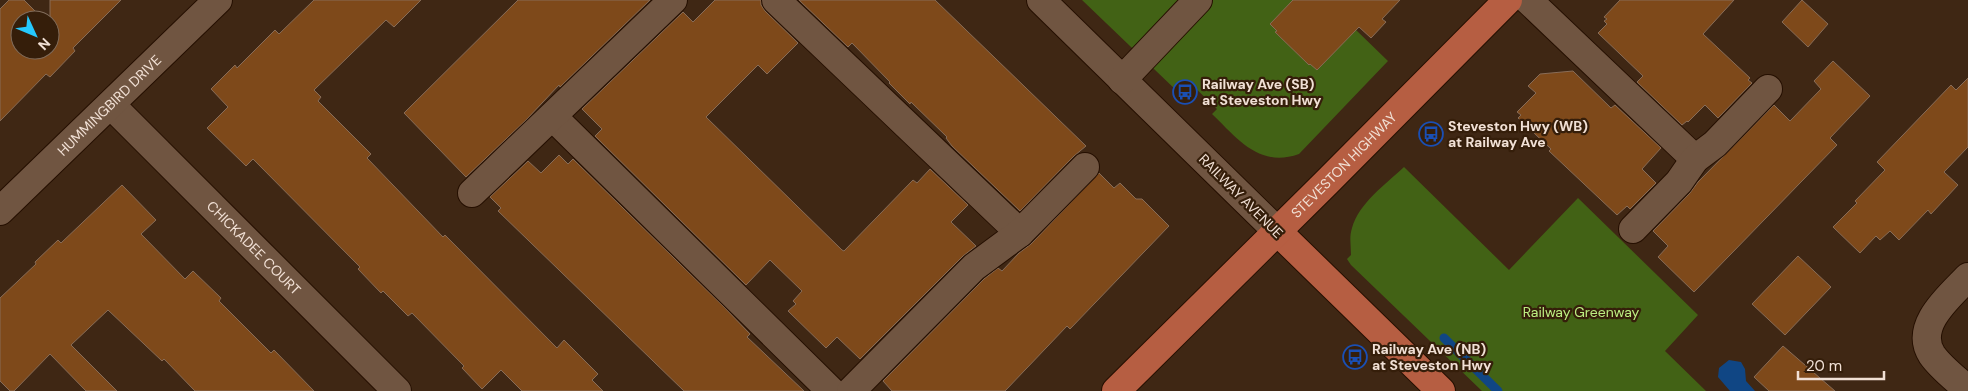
<svg xmlns="http://www.w3.org/2000/svg" width="1968" height="391" font-family="'DM Sans',sans-serif">
  <style>
    .green { fill: #426215 }
    .water { fill: #104684 }
    .lines { fill: none; stroke-linecap: round; stroke-linejoin: round }
    .stream { stroke: #104684; stroke-width: 9 }
    .building { fill: #7e491a; stroke: #886c57 }
    .minor-casing { stroke: #250f00; stroke-width: 30 }
    .major-casing { stroke: #250f00; stroke-width: 30 }
    .minor { stroke: #705541; stroke-width: 28 }
    .major { stroke: #b65e42; stroke-width: 28 }
    .labels { text-anchor: middle; stroke-width: 4.5; stroke-linejoin: round; paint-order: stroke }
    .poi-label { font-size: 14px; font-weight: bold; fill: #f1e0d5; stroke: #351e0a; text-anchor: start }
    .street-label { font-size: 14px; fill: #f1e0d5; stroke: #351e0a }
    .park-label { font-size: 14px; fill: #bcee82; stroke: #351e0a }
  </style>
  <rect width="100%" height="100%" fill="#3f2714"/>
  <path class="green" d="M1082 0H1325L1388 61 1299 154C1259 168 1238 139 1212 114L1217 109 1189 82 1178 92Z
    M1404 167 1509 270 1578 198 1698 315 1665 351 1706 391H1482L1351 265 1347 259 1351 255C1351 246 1349 237 1352 228 1359 203 1386 184 1404 167Z"/>
  <path class="water" d="M1729 360 1741 362 1745 369 1746 381 1755 391H1730L1718 377 1719 368Z"/>
  <g class="lines">
    <path class="stream" d="M1444 338 1498 391"/>
  </g>
  <path class="building" d="M9 0H24L44 20H20V50H50V0H121L73 48 75 51 50 77 46 74 0 121V9Z
    M314 0H421L394 27 386 20 314 90 321 97 318 101 371 154 367 158 443 237 445 235 557 348 564 340 598 374 592 380 603 391H522L501 370 482 389 462 368 464 366 412 313 408 316 383 291 381 293 358 269 360 267 253 159 246 166 207 128 228 107 211 89 235 65 237 68 275 30 279 34Z
    M518 0H650L560 87 559 85 526 120 466 177 404 113Z
    M715 0H761V5L765 11 798 43 767 74 758 65 706 117 842 250 844 251 913 180 917 183 930 169 968 205 951 222 976 246 963 256 860 359 837 337 826 348 788 311 796 304 793 301 802 291 770 260 746 285 595 136 602 129 582 109 683 12 693 22Z
    M799 0H935L1086 146 1074 156 1020 211 952 146 946 138 947 137 911 102 910 104 889 83 890 82 852 43 848 47Z
    M1293 0H1400L1382 19 1386 22 1371 38 1359 27 1317 70 1310 64 1309 65 1275 32 1277 31 1270 24Z
    M1620 0H1734L1703 34 1750 78 1748 80 1752 83 1718 118 1705 105 1688 122 1687 121 1682 125 1637 82 1643 76 1598 33 1607 24 1604 21 1607 19 1604 17Z
    M1802 0 1828 24 1808 47 1782 22Z
    M1833 61 1870 96 1830 138 1837 145 1694 292 1658 257 1668 246 1653 231 1690 193 1698 182 1774 105 1790 121 1821 89 1814 81Z
    M1573 71 1611 108 1615 105 1661 148 1642 169 1656 183 1630 209 1627 206 1617 215 1549 151 1551 149 1518 118 1521 115 1517 112 1536 93 1528 86 1540 74Z
    M1968 78V147L1944 172 1958 185 1931 214 1928 210 1899 240 1890 231 1880 240 1876 236 1860 253 1833 227 1857 203 1855 201 1885 170 1877 162 1951 85 1956 90Z
    M559 155 568 164 573 159 724 307 750 334 747 337 804 391H684L621 330 498 211 501 208 490 197 528 161 541 173Z
    M1099 173 1114 188 1120 183 1136 199H1142L1169 226 1070 329 1067 326 1005 391H892L883 381 984 279 998 268 1002 271 1019 253 1031 244Z
    M122 185 156 220 141 234 185 279 193 271 221 298 219 301 271 353 274 350 314 391H195L164 359 162 361 108 310 71 345 117 391H86L50 354 14 391H10L0 381V298L36 264 35 262 58 240 61 243Z
    M1798 256 1831 287 1785 335 1752 304Z
    M1783 346 1835 391H1769L1754 377Z"/>
  <g class="lines">
    <g class="minor-casing">
      <g id="minor">
        <path d="M776 0 1020 233"/>
        <path d="M1041 0 1278 232"/>
        <path d="M1528 0 1695 159"/>
        <path d="M1122 80 1198 0"/>
        <path id="s1" d="M111 105 397 391"/>
        <path d="M553 117 831 391"/>
        <path d="M472 193 673 0"/>
        <path id="s2" d="M0 211 218 0"/>
        <path d="M1633 229 1679 182 1695 159 1715 144 1768 89"/>
        <path d="M1968 277C1950 296 1913 326 1932 355 1941 368 1956 379 1968 390"/>
        <path d="M851 391 974 267 1020 233 1085 167"/>
      </g>
    </g>
    <g class="major-casing">
      <g id="major">
        <path d="M1278 232 1441 391"/>
        <path id="s3" d="M1116 391 1326 183 1508 0"/>
      </g>
    </g>
    <use href="#minor" class="minor"/>
    <use href="#major" class="major"/>
  </g>
  <defs>
    <g id="bus-ring" transform="scale(1.25)"><circle r="9.5" fill="#351e0a" stroke="#1a4fb4" stroke-width="1.5"/><path d="M-5-6H5V4H4V6H2V4H-2V6H-4V4H-5ZM-3.5-4V0h7V-4ZM-3.5 1.2v1.5H-2V1.2ZM2 1.2v1.5H3.5V1.2Z" fill="#1a4fb4"/></g>
  </defs>
  <g fill-rule="evenodd">
    <use href="#bus-ring" x="1185" y="92"/>
    <use href="#bus-ring" x="1431" y="134"/>
    <use href="#bus-ring" x="1355" y="357"/>
  </g>
  <g class="labels">
    <g class="poi-label">
      <text x="1202" y="89">Railway Ave (SB)<tspan x="1202" dy="16">at Steveston Hwy</tspan></text>
      <text x="1448" y="131">Steveston Hwy (WB)<tspan x="1448" dy="16">at Railway Ave</tspan></text>
      <text x="1372" y="354">Railway Ave (NB)<tspan x="1372" dy="16">at Steveston Hwy</tspan></text>
    </g>
    <g class="street-label">
      <text dy="5" stroke="none"><textPath href="#s2" startOffset="152">HUMMINGBIRD DRIVE</textPath></text>
      <text dy="5" stroke="none"><textPath href="#s3" startOffset="321">STEVESTON HIGHWAY</textPath></text>
      <text transform="translate(1241 196) rotate(45)" y="5">RAILWAY AVENUE</text>
      <text dy="5" stroke="none"><textPath href="#s1" startOffset="202">CHICKADEE COURT</textPath></text>
    </g>
    <g class="park-label">
      <text x="1581" y="317">Railway Greenway</text>
    </g>
  </g>
  <g transform="translate(35 35) rotate(134)"><circle r="24" fill="#351e0a" stroke="#806c5b"/>
  <path d="M0-4L9 19L0 12L-9 19Z" fill="#25c9fe"/>
  <text y="-8" font-size="14" font-weight="bold" text-anchor="middle" fill="#f1e0d5">N</text>
  </g>
  <path d="M1798 371v8h86v-8" fill="none" stroke="#f1e0d5" stroke-width="2.5"/>
  <text x="1806" y="371" font-size="15" fill="#f1e0d5" stroke="#351e0a" stroke-width="4" paint-order="stroke">20 m</text>
</svg>
